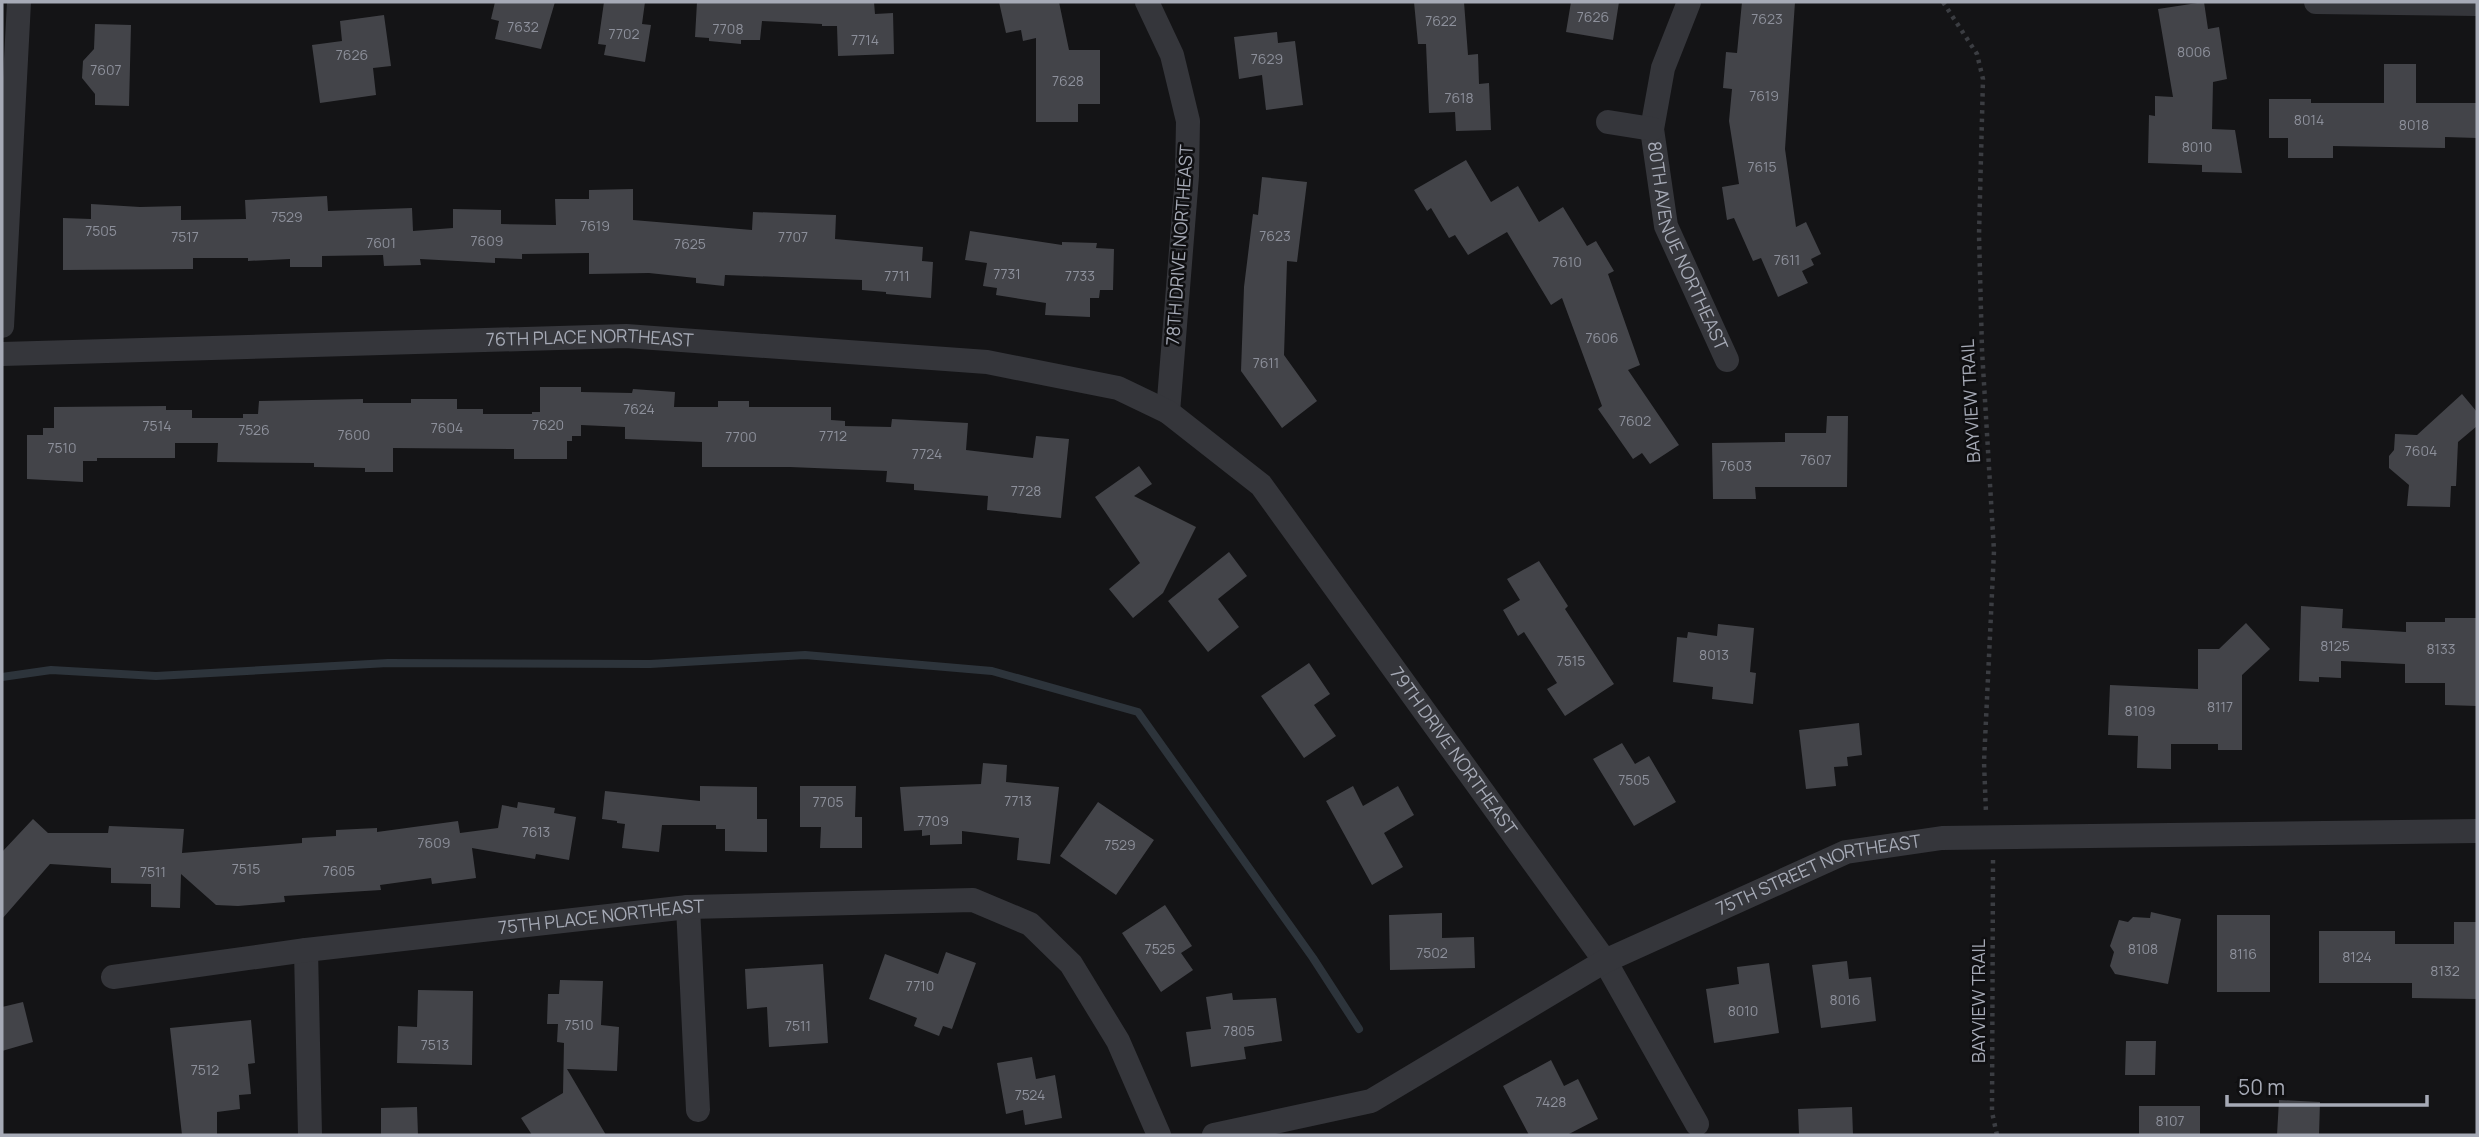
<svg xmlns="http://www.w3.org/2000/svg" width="2479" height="1137" font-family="Manrope,sans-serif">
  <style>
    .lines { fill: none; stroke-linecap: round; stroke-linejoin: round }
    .stream { stroke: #2d343b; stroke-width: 8 }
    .building { fill: #434449 }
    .path { stroke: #3b3d42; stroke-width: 4.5; stroke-dasharray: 3.5 5; stroke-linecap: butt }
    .minor { stroke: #35363b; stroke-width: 24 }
    .labels { text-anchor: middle; stroke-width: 5; stroke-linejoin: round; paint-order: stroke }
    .number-label { font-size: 14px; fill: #8d909b }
    .street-label { font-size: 18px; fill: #a6aab6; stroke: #0f0f11 }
  </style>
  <rect width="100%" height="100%" fill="#141416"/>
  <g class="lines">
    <path class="stream" d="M2 677 51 670 156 676 388 663 650 664 805 655 992 671 1138 712 1313 958 1359 1029"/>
  </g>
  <path class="building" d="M495 2H555L541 49 495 39 499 21 491 19Z
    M604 2H645L642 24 651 25 645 62 604 55 606 45 598 44Z
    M697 2H874L875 14 893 13 894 54 838 56 837 26H822V24L762 21 760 40H741V44L709 41V38L695 37Z
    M999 2H1059L1069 50H1100V104H1078V122H1036V38L1023 41 1021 30 1006 33Z
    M1414 2H1464L1468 55 1478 54 1479 84 1489 83 1491 130 1456 131 1455 112 1429 113 1426 44H1418Z
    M1571 2H1619L1613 40 1566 32Z
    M1742 2H1795L1785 149 1796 227 1806 222 1821 254 1811 259 1814 265 1802 271 1808 283 1778 297 1761 258 1753 261 1734 218 1727 220 1722 187 1739 184 1729 121 1732 89 1723 88 1726 52 1737 53Z
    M2204 2 2208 29 2219 27 2227 79 2213 82 2212 129 2235 130 2242 173 2202 172V165L2148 163 2149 115 2155 116V96L2173 97 2158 9Z
    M384 15 391 66 373 68 376 95 320 103 312 45 342 41 340 21Z
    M95 24 131 25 129 106 95 105V94L82 78 83 61 94 49Z
    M1277 32 1278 43 1295 41 1303 105 1266 110 1262 75 1239 79 1234 37Z
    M2384 64H2416V103H2477V138L2445 137V148L2333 146V158H2288V138H2269V99H2311V103H2384Z
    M1466 160 1491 202 1518 186 1539 222 1563 207 1587 246 1596 241 1614 271 1608 274 1640 365 1628 370 1679 445 1650 464 1642 453 1633 459 1598 409 1602 406 1562 298 1551 305 1507 232 1468 255 1455 235 1449 238 1431 208 1427 211 1414 190Z
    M1262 177 1307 182 1297 262 1287 261 1284 355 1317 401 1282 428 1241 371 1244 287 1253 214 1258 215Z
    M633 189V220L752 230 753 212 836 215 835 239 923 247 922 261 933 262 931 298 886 294V292L862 290V280L725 275 724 286 696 283V278L649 273 589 274V253L522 254V259L495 258V263L420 259 421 265 384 266 383 255 322 256V267H290V259L248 261V258H193V269L63 270V218L91 219V204L140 207 181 206V220L246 219 245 200 327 196 328 211 412 208 413 231 453 228V209L501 210V224L556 225 555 199H589V190Z
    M970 231 1062 245V242L1097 243 1096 248 1114 249 1113 290H1100L1099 298H1090V317L1045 315 1046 303 996 295 997 288 983 286 987 263 965 260Z
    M540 387H581V392L632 393 633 389 675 392 674 407H718V401H749V407H831V420L845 421V426L891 427 892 419 968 423 966 450 1033 458 1036 436 1069 439 1061 518 987 510 988 496 914 490V484L886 482 887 471 790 467H702V442L625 439V427L581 425V436H572V441H567V459H514V449L393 448V472H365V468L314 467V463L217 462 218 443H175V458H97V461H83V482L27 479V435H43V428H54V407L166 406V410H192V418H243V414H258L259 401 363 399V403H411V399H457V409H483V414H532V412H540Z
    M2462 394 2477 412V426L2458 442 2456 486H2451L2450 507 2407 506 2409 485 2389 468V456L2394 450 2395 434 2417 435Z
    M1827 416H1848L1847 487H1755L1756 499H1713L1712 443 1785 442V433H1826Z
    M1139 466 1152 484 1134 496 1196 527 1163 593 1133 618 1109 589 1140 563 1095 497Z
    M1229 552 1247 576 1218 599 1239 627 1208 652 1168 601Z
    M1539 561 1568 606 1565 609 1614 684 1565 716 1547 689 1557 683 1524 632 1518 636 1503 610 1520 600 1507 579Z
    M2301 606 2343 609 2342 628 2406 632V622H2445V618H2477V706L2445 705V683H2405V664L2341 661V678L2319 677V682L2299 681Z
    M2246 623 2270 649 2242 675V750H2218V744H2171V769L2137 768 2138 736 2108 735 2110 685 2198 689V649H2219Z
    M1718 624 1754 628 1750 672 1756 673 1753 704 1712 699 1713 687 1673 682 1677 637 1687 638 1688 632 1717 636Z
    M1309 663 1330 694 1314 705 1336 736 1304 758 1261 696Z
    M1859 723 1862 755 1847 757 1848 766 1834 767 1836 786 1806 789 1799 730Z
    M1622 743 1635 764 1649 756 1676 802 1634 826 1593 759Z
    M983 763 1007 765 1006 782 1059 787 1050 864 1017 860 1019 838 962 831V844L930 845V835L922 836V830L904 831 900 787 981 784Z
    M700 786 757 787V819H767V852L725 851V829H716V825H662L659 852 622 848 625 824 617 823V821L602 819 605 791 700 801Z
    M800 786H856L855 817H862V848H820L821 827H800Z
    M1353 786 1363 806 1398 786 1414 815 1384 833 1403 867 1372 885 1326 801Z
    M518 802 555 808 554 813 576 817 569 860 536 854 535 859 472 848 476 878 432 884 431 878 380 885 381 890 284 896 285 902 238 906 216 905 181 874 180 908 151 907V884L111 883V868L50 864 2 919V852L33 819 48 833H108L109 826 184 829 182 853 302 843V838L336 836V830L377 828V832L458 821 460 833 498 828 502 805 517 808Z
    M1098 802 1154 840 1116 895 1060 856Z
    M1165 905 1192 946 1181 953 1193 970 1161 992 1122 933Z
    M2151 912 2181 919 2168 984 2115 974 2110 966 2114 952 2110 946 2119 920 2128 922 2133 917 2150 918Z
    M1442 913V938L1474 937 1475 968 1390 970 1389 915Z
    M2217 915H2270V992H2217Z
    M2454 922H2477V999L2412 998V983H2319V931H2395V944H2454Z
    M946 952 976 963 952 1029 943 1026 939 1036 914 1026 917 1018 869 999 885 954 938 974Z
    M1847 961 1849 979 1871 977 1876 1021 1821 1028 1812 965Z
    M1769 963 1779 1033 1714 1043 1706 989 1739 984 1737 967Z
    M823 964 828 1043 769 1047 767 1007 747 1009 745 969Z
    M560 980 603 981 601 1025 619 1027 617 1071 567 1069 606 1135H532L521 1118 563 1093 564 1043 557 1042 558 1024H547L548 994H559Z
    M418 990 473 991 472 1065 397 1063 398 1026 417 1027Z
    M1232 993 1233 1000 1276 998 1282 1041 1244 1047 1246 1059 1191 1067 1186 1032 1211 1029 1206 997Z
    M23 1002 33 1042 2 1051V1007Z
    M251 1020 255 1063 248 1064 251 1094 239 1095 240 1109 217 1112V1135H182L170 1028Z
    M2126 1041H2156L2155 1075H2125Z
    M1032 1057 1036 1079 1055 1075 1062 1118 1025 1125 1023 1110 1006 1114 997 1063Z
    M1551 1060 1564 1086 1578 1079 1598 1119 1567 1135H1529L1503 1086Z
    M2279 1100 2320 1102 2319 1135H2277Z
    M2139 1106H2200V1135H2139Z
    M417 1107 418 1135H381V1108Z
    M1852 1107 1853 1135H1799L1798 1109Z"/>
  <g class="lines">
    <path class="path" d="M1943 2 1977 54 1983 79 1979 235 1982 350 1994 551 1984 762 1986 813
      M1993 860 1992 1112 1997 1135"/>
    <g class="minor">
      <path d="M1147 2 1172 55 1188 121 1187 176 1168 412"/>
      <path id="s1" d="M1689 2 1663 68 1652 129 1666 226 1727 360"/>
      <path d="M2316 2 2477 4"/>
      <path d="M1608 122 1652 129"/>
      <path d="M2 326 19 2"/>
      <path id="s2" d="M2 354 626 336 987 362 1118 388 1168 412 1261 485 1605 961 1697 1124"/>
      <path d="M688 907 698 1110"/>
      <path d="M306 950 310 1135"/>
      <path id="s3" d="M113 977 306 950 688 907 973 900 1030 924 1071 964 1118 1041 1159 1135"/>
      <path id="s4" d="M1214 1135 1371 1101 1605 961 1846 852 1942 838 2477 831"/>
    </g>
  </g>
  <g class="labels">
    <g class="number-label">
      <text x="1593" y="22">7626</text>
      <text x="1767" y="24">7623</text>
      <text x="1441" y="26">7622</text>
      <text x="523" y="32">7632</text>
      <text x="728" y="34">7708</text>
      <text x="624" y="39">7702</text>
      <text x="865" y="45">7714</text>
      <text x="2194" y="57">8006</text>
      <text x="352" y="60">7626</text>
      <text x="1267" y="64">7629</text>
      <text x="106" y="75">7607</text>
      <text x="1068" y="86">7628</text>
      <text x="1764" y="101">7619</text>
      <text x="1459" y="103">7618</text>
      <text x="2309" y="125">8014</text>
      <text x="2414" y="130">8018</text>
      <text x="2197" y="152">8010</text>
      <text x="1762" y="172">7615</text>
      <text x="287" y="222">7529</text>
      <text x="595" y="231">7619</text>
      <text x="101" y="236">7505</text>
      <text x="1275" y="241">7623</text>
      <text x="185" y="242">7517</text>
      <text x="793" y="242">7707</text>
      <text x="487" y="246">7609</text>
      <text x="381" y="248">7601</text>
      <text x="690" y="249">7625</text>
      <text x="1787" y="265">7611</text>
      <text x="1567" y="267">7610</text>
      <text x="1007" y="279">7731</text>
      <text x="897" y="281">7711</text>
      <text x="1080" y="281">7733</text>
      <text x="1602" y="343">7606</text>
      <text x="1266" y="368">7611</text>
      <text x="639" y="414">7624</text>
      <text x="1635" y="426">7602</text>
      <text x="548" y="430">7620</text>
      <text x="157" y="431">7514</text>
      <text x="447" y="433">7604</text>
      <text x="254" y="435">7526</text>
      <text x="354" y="440">7600</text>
      <text x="833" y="441">7712</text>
      <text x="741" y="442">7700</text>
      <text x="62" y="453">7510</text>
      <text x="2421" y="456">7604</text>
      <text x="927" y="459">7724</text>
      <text x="1816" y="465">7607</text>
      <text x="1736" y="471">7603</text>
      <text x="1026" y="496">7728</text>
      <text x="2335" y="651">8125</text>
      <text x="2441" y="654">8133</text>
      <text x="1714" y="660">8013</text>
      <text x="1571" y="666">7515</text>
      <text x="2220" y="712">8117</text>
      <text x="2140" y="716">8109</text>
      <text x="1634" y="785">7505</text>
      <text x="1018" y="806">7713</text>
      <text x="828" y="807">7705</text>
      <text x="933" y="826">7709</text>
      <text x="536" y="837">7613</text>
      <text x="434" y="848">7609</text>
      <text x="1120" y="850">7529</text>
      <text x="246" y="874">7515</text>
      <text x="339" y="876">7605</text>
      <text x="153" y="877">7511</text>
      <text x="1160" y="954">7525</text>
      <text x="2143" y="954">8108</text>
      <text x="1432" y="958">7502</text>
      <text x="2243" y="959">8116</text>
      <text x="2357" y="962">8124</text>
      <text x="2445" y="976">8132</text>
      <text x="920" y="991">7710</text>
      <text x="1845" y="1005">8016</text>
      <text x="1743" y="1016">8010</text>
      <text x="579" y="1030">7510</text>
      <text x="798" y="1031">7511</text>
      <text x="1239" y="1036">7805</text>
      <text x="435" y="1050">7513</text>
      <text x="205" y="1075">7512</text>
      <text x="1030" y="1100">7524</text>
      <text x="1551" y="1107">7428</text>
      <text x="2170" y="1126">8107</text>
    </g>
    <g class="street-label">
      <text dy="6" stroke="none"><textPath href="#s1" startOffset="256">80TH AVENUE NORTHEAST</textPath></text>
      <text transform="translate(1180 245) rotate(-86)" y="6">78TH DRIVE NORTHEAST</text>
      <text dy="6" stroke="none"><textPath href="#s2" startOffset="588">76TH PLACE NORTHEAST</textPath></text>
      <text transform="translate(1971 401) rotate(-93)" y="6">BAYVIEW TRAIL</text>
      <text dy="6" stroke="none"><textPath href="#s2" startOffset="1622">79TH DRIVE NORTHEAST</textPath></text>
      <text dy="6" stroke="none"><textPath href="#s4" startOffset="665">75TH STREET NORTHEAST</textPath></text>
      <text dy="6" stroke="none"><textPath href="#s3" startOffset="492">75TH PLACE NORTHEAST</textPath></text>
      <text transform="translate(1979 1001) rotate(-90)" y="6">BAYVIEW TRAIL</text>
    </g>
  </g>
  <rect width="2479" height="1137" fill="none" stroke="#a6aab6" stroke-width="7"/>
  <path d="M2227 1095v10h200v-10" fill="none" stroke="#a6aab6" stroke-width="3.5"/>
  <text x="2238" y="1095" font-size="21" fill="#a6aab6" stroke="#0f0f11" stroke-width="5" paint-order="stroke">50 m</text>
</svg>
